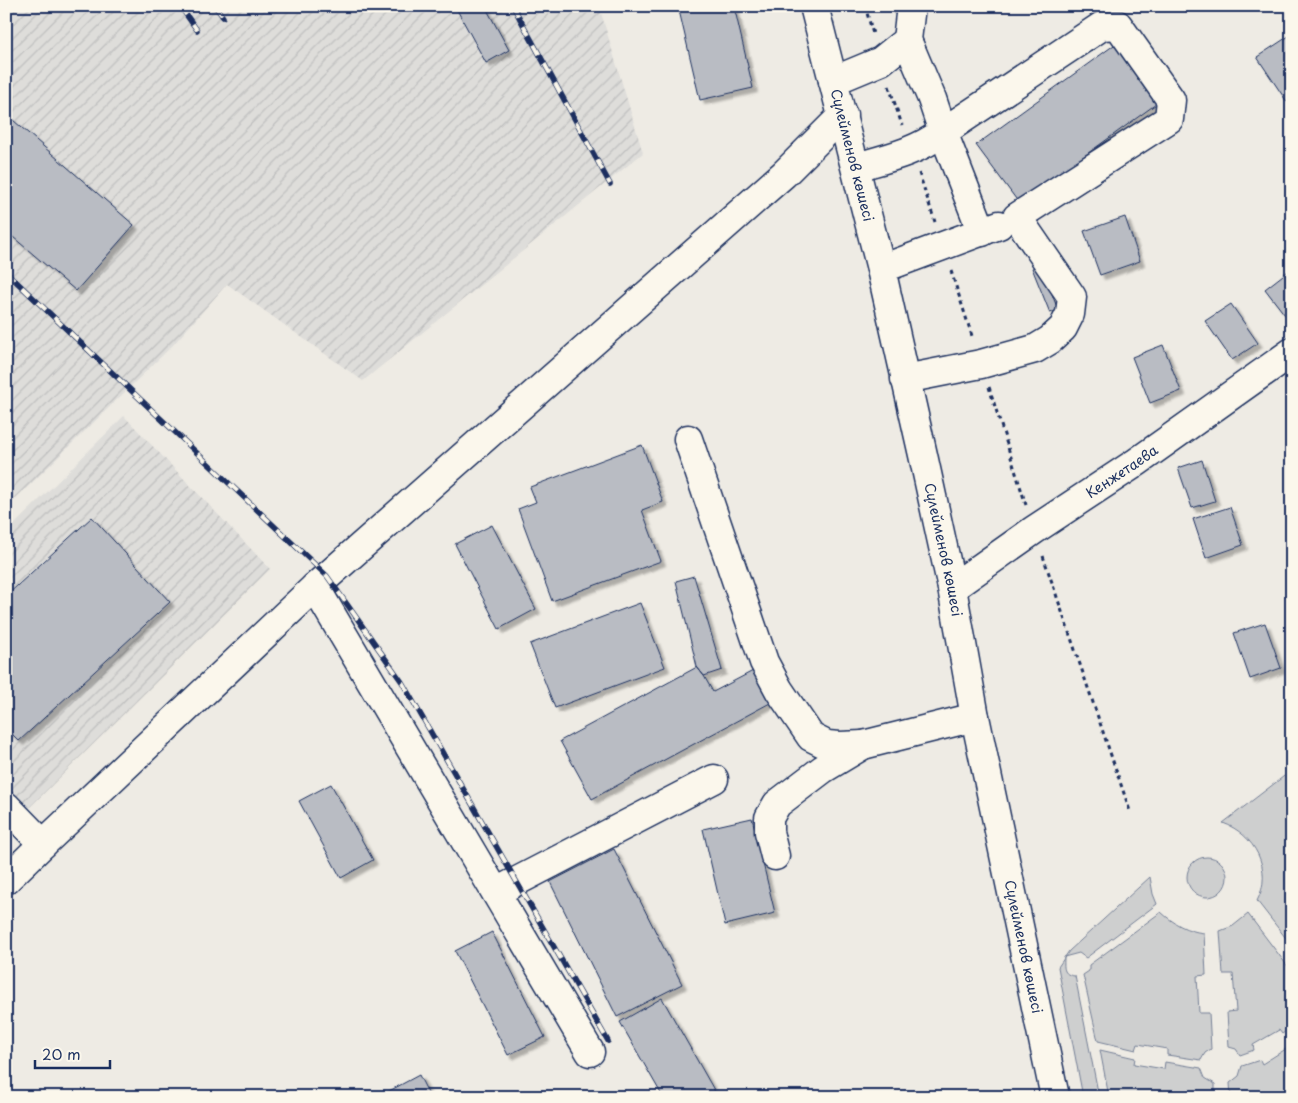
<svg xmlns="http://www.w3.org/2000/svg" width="1298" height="1103" font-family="'Playpen Sans',sans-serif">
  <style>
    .industrial { fill: url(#industrial-furrows) }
    .green { fill: #cecfcf; stroke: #747f96 }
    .building { fill: #b9bcc3; stroke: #1b2f5e; filter: url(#shadow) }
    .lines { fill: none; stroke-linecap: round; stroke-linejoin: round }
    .minor-casing { stroke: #1b2f5e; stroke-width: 31 }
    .path { stroke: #1b2f5e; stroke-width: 3; stroke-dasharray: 4 4; stroke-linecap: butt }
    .minor { stroke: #fbf7ec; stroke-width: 28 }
    .rail-casing { stroke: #1b2f5e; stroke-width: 5.5 }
    .rail { stroke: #fbf7ec; stroke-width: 4; stroke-dasharray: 11; stroke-linecap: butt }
    .labels { text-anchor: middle; stroke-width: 4; stroke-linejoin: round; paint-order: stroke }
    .street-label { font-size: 14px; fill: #1b2f5e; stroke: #fbf7ec }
  </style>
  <defs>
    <pattern id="industrial-furrows" width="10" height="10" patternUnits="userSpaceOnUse" patternTransform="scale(1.25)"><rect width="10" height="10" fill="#deddda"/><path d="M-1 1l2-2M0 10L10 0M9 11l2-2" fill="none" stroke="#bebebe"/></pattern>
    <filter id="shadow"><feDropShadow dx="4.5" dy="4.5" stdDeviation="1" flood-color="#0004"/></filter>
  </defs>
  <rect width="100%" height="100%" fill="#eeebe4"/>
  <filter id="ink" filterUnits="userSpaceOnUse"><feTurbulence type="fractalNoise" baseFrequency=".02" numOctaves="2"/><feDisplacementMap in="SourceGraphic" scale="10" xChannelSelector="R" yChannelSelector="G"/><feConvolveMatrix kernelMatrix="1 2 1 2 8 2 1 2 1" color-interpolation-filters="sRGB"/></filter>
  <g filter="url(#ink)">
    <path class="industrial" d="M6 6H599L643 153 363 381 227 284 173 345 6 508Z
      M124 416 270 569 24 813 6 794V533Z"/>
    <path class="green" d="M1292 770V946L1257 901C1274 870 1254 834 1223 823Z
      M1187 877a20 20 0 1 1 40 0a20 20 0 1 1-40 0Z
      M1150 877 1153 894 1157 904 1086 958 1079 953 1064 957C1064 967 1062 975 1075 976L1099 1097H1083L1058 967 1069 951Z
      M1161 912C1174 924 1187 931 1204 933L1206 975 1197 976 1199 1013H1209L1211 1049 1205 1053 1201 1060 1167 1055V1049L1138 1044 1136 1050 1098 1041 1083 975 1089 971V965Z
      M1248 914 1292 972V1027L1282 1034 1279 1030 1253 1045 1254 1050 1240 1055 1236 1049 1229 1047 1227 1012 1236 1011 1233 974H1223L1220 931 1233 926Z
      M1292 1040V1097H1231L1230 1083 1239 1076 1242 1066 1260 1060 1262 1064 1289 1047 1287 1043Z
      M1100 1050 1135 1058 1134 1064 1164 1069 1165 1062 1201 1068 1205 1078 1215 1084V1097H1109Z"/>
    <path class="building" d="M460 6H485L509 50 486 63 456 8Z
      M678 6H734L753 88 700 100Z
      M1292 34V99L1287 102 1257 57Z
      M1121 40 1163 99 1019 203 976 145Z
      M6 114 134 225 76 291 6 231Z
      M1125 217 1140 261 1100 275 1084 231Z
      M1041 265 1058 310 1050 313 1032 268Z
      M1292 268V310L1285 315 1265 289Z
      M1231 304 1258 343 1232 360 1205 321Z
      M1163 345 1181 391 1150 403 1132 357Z
      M642 445 663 502 642 510 661 561 552 601 518 509 536 502 530 487Z
      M1202 460 1215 501 1192 508 1178 468Z
      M1230 507 1243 545 1206 558 1193 519Z
      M92 517 170 602 19 741 6 728V596Z
      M492 525 536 609 499 629 455 544Z
      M694 576 722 670 704 676 697 667 676 581Z
      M640 603 665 667 555 708 530 644Z
      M1265 623 1281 668 1250 679 1234 633Z
      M697 667 704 676 713 692 753 671 770 703 592 799 560 741Z
      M331 784 373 860 341 878 299 801Z
      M752 818 775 913 725 925 703 829Z
      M614 849 682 984 617 1017 550 882Z
      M492 932 545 1037 508 1055 455 951Z
      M662 998 718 1097H663L620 1022Z
      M419 1075 430 1097H378Z"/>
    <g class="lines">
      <g class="minor-casing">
        <g id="minor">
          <path id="s1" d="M814 6 881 269 923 455 952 588 975 717 1055 1097"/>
          <path d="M833 81 881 61 907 40"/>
          <path d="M856 167C888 158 916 152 943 132L932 99 907 40 911 6"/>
          <path d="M881 269 999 225"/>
          <path d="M905 379 981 364 1035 349 1050 340 1063 328 1070 314 1072 297 1017 217 1169 119 1171 100 1118 25 1102 26 943 132 982 232"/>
          <path d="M688 439 764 662 779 690 811 737 827 745 840 746 863 745"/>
          <path d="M315 587 590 1052"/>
          <path id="s2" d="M952 588 1034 530 1137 462 1292 352"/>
          <path d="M6 806 43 844"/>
          <path d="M775 856 769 832V818L777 804 823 769 863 745 975 717"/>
          <path d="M6 880 43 844 315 587 784 174 843 115"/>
          <path d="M496 892 714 779"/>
        </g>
      </g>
      <path class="path" d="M865 6 873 34
        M889 86 902 125
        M919 173 935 222
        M951 271 973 339
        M989 387 1026 505
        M1043 556 1130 811"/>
      <use href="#minor" class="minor"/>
      <g class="rail-casing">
        <path id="rail" d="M180 6 197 30
          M215 6 223 17
          M513 6 610 184
          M6 272 327 576 402 682 608 1041"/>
      </g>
      <use href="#rail" class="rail"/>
    </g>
  </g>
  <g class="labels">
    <g class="street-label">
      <text dy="5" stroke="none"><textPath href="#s1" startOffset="154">Сүлейменов көшесі</textPath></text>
      <text dy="5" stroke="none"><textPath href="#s2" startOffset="206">Кенжетаева</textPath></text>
      <text dy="5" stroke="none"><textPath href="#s1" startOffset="559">Сүлейменов көшесі</textPath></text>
      <text dy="5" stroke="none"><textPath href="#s1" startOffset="964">Сүлейменов көшесі</textPath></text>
    </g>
  </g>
  <rect width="1298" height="1103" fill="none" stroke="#fbf7ec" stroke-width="25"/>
  <rect x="12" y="12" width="1273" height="1078" fill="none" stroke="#1b2f5e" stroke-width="2" filter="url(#ink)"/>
  <path d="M35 1060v8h75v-8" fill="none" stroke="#1b2f5e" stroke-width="2.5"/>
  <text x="42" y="1060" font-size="15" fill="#1b2f5e" stroke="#fbf7ec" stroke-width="4" paint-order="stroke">20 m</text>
</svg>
